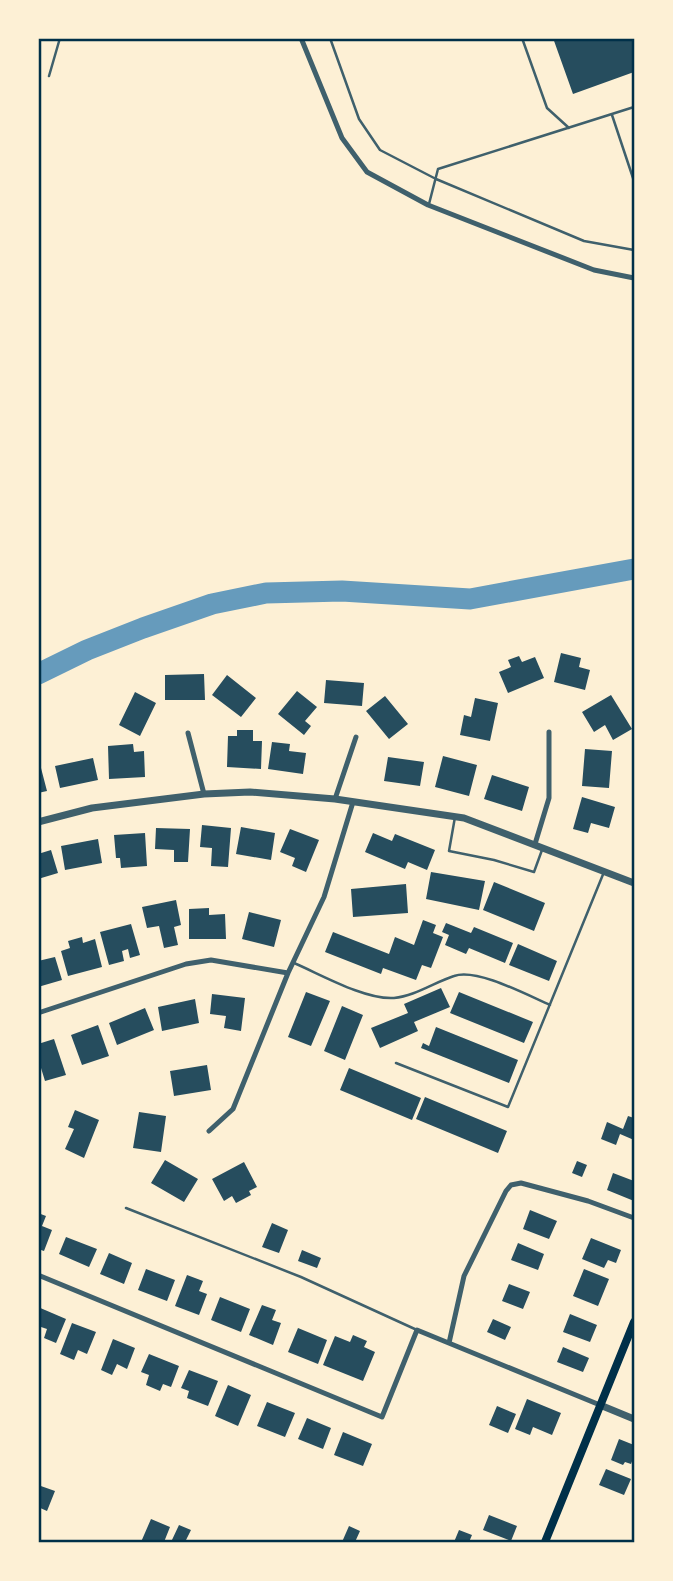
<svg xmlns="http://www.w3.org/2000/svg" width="673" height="1581" font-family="Lora,serif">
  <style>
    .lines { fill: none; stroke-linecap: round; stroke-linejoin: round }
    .river { stroke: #669bbc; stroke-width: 21 }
    .building { fill: #264d5e }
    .service { stroke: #3f606c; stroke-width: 2.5 }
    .minor { stroke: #3f606c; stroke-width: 5 }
    .tertiary { stroke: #3f606c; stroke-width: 7 }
    .secondary { stroke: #003049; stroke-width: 8 }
    .neatline { fill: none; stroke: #003049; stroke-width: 2.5 }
  </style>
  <rect width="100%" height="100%" fill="#fdf0d5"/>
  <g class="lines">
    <path class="river" d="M38 674 87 650 143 628 212 604 266 593 342 591 470 599 634 569"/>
  </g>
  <path class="building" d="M553 38H634V72L573 94Z
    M561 653 581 658 579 667 590 670 585 690 554 682Z
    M519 656 522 662 535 657 544 678 508 693 499 672 511 667 508 660Z
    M204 674 205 700H165V675Z
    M227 675 256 698 241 717 212 695Z
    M326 680 364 683 362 706 324 703Z
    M297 691 317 707 305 721 311 726 304 735 278 714Z
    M135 692 156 703 140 736 119 725Z
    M611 695 632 729 613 740 605 725 594 732 582 712Z
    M385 696 408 724 389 739 366 711Z
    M475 698 498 703 490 741 460 735 464 715 471 717Z
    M237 730H253V741H262L261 769 227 767 228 736H237Z
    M272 742 290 744 289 751 306 753 303 774 268 769Z
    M133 744 134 752 144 751 145 777 109 779 108 746Z
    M585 749 612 751 609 788 582 786Z
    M443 756 477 765 469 796 435 787Z
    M388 757 424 762 420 786 384 781Z
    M93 758 98 780 60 788 55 766Z
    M41 768 47 791 38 793V769Z
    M492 775 529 787 522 811 484 799Z
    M582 797 615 807 609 828 591 823 588 833 573 829Z
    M202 825 231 828 228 867 211 866 212 848 200 847Z
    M241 827 275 833 271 860 236 854Z
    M156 828 190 829 188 862H174V850L155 849Z
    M290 829 319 840 306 872 292 866 295 858 280 852Z
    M145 833 147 866 121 868 120 858H116L114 835Z
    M373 833 392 841 395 834 435 850 427 870 408 862 405 869 365 852Z
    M98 839 102 863 65 870 61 846Z
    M51 850 58 873 38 879V854Z
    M431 872 485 881 479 910 426 899Z
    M494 882 545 903 534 931 483 910Z
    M406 884 408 913 353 917 351 889Z
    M176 900 181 925 174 927 178 945 164 948 159 926 147 928 142 907Z
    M209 908V915L225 914 226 939H189V909Z
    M249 912 281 920 274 947 242 939Z
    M423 920 436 925 433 933 443 937 431 968 422 965 416 980 383 968 381 974 325 952 333 932 389 954 395 937 414 945Z
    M446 923 471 933 474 927 513 943 505 963 469 948 466 954 445 945 449 935 442 932Z
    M131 924 140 955 130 958 128 949 122 951 124 961 109 965 100 932Z
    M82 937 83 943 95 939 102 967 68 976 61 951 70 948 68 941Z
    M518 944 557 961 549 981 509 965Z
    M55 957 62 980 38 987V961Z
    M441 988 450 1007 414 1022 418 1031 380 1048 371 1028 408 1013 404 1004Z
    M306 992 330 1001 311 1046 288 1037Z
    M459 992 533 1022 524 1043 450 1013Z
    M212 994 245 998 241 1031 224 1028 226 1016 210 1014Z
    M195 999 199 1023 162 1031 158 1007Z
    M342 1006 363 1015 345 1060 324 1051Z
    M145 1008 154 1030 117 1045 109 1023Z
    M98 1025 109 1056 82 1065 71 1035Z
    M436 1027 518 1060 509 1083 421 1048 423 1043 429 1046Z
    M54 1039 66 1075 45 1081 41 1068 38 1069V1044Z
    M207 1065 211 1090 174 1096 170 1071Z
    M349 1068 421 1098 412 1120 340 1090Z
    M425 1097 507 1131 498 1153 416 1119Z
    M75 1110 99 1120 84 1158 65 1149 74 1129 68 1127Z
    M139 1112 166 1116 161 1152 133 1148Z
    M628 1116 634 1118V1140L620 1134 616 1145 601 1139 607 1122 623 1129Z
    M165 1160 198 1179 184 1202 151 1183Z
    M577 1161 587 1165 582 1177 572 1173Z
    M244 1162 257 1187 249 1191 251 1195 236 1203 232 1196 224 1201 212 1179Z
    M613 1173 634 1181V1201L607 1190Z
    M530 1210 557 1221 549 1239 523 1229Z
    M38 1213 46 1216 42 1226 52 1230 44 1251 38 1249Z
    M272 1223 288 1230 279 1253 262 1247Z
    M66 1237 97 1249 89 1267 59 1254Z
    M591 1238 621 1250 616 1263 608 1260 604 1268 582 1259Z
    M518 1243 544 1254 538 1270 511 1260Z
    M302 1250 321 1258 317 1268 298 1261Z
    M109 1253 132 1263 124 1284 100 1274Z
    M146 1269 175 1280 167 1301 138 1290Z
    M584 1269 609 1279 598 1306 573 1296Z
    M187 1275 203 1281 199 1291 207 1294 199 1315 175 1306Z
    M509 1284 530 1292 523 1309 502 1301Z
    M220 1297 250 1309 241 1332 211 1320Z
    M262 1305 276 1310 272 1320 281 1323 273 1345 249 1335Z
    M38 1307 66 1319 56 1343 44 1338 47 1329 38 1326Z
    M570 1314 597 1325 590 1342 563 1332Z
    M493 1319 511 1327 505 1340 487 1332Z
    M72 1323 96 1332 87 1354 78 1350 74 1360 60 1354Z
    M298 1328 327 1340 318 1364 288 1352Z
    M353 1335 367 1341 364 1347 375 1352 363 1381 323 1365 335 1336 350 1342Z
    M113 1339 135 1348 127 1369 117 1364 112 1375 101 1370Z
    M563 1347 589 1358 583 1372 557 1362Z
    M149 1354 179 1366 171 1387 163 1384 160 1391 146 1385 149 1375 141 1372Z
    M189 1370 218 1381 208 1406 187 1398 189 1391 181 1388Z
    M228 1385 251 1395 238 1426 215 1416Z
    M527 1399 561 1413 552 1435 533 1427 530 1435 515 1429Z
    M267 1402 295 1413 285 1437 257 1426Z
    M497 1406 516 1414 508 1433 489 1425Z
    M307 1418 331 1428 323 1449 298 1439Z
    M343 1432 372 1444 363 1466 334 1455Z
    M619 1439 634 1445V1456L631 1464 625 1462 623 1465 611 1460Z
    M606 1469 631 1479 624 1495 599 1485Z
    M38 1485 55 1491 47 1511 38 1507Z
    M489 1515 517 1526 511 1541 483 1530Z
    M151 1519 170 1527 164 1542H141Z
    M179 1525 191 1530 185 1542H171Z
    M349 1526 360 1531 355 1542H342Z
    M459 1530 472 1535 469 1542H454Z"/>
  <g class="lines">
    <path class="service" d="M330 38 359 119 380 150 436 179 584 241 634 250
      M522 38 547 108 569 128
      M49 76 60 38
      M612 115 634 181
      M429 204 438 169 634 107
      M455 817 449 851 494 860 534 872 542 850
      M294 963C320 974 365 1000 394 998 415 996 435 982 454 976 477 968 527 995 550 1005
      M396 1063 508 1107 604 872
      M126 1208 301 1277 417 1330"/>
    <path class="minor" d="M301 38 342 138 367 172 428 205 594 270 634 278
      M188 733 204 794
      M335 799 356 737
      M535 844 549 798V732
      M38 1013 186 964 211 960 288 973
      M209 1131 233 1109 288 973 324 897 353 802
      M38 1275 382 1417 417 1330 600 1405
      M449 1343 464 1276 506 1191 511 1185 521 1183 588 1201 634 1218"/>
    <path class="tertiary" d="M38 822 92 808 204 794 250 792 335 799 464 818 634 883
      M600 1405 634 1419"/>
    <path class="secondary" d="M545 1542 634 1322"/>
  </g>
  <rect width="673" height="1581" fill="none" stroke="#fdf0d5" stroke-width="80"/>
  <rect x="40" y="40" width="593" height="1501" class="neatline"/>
</svg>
